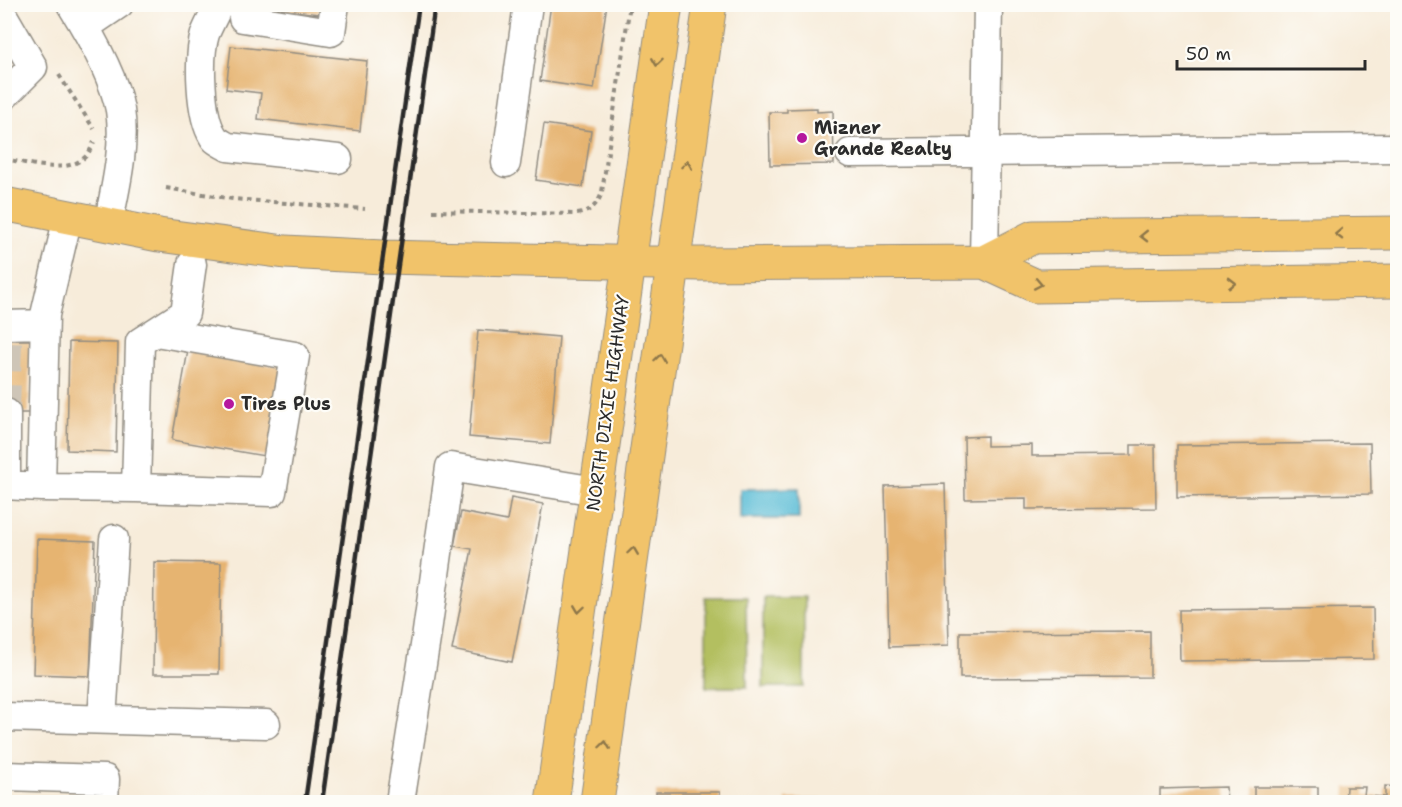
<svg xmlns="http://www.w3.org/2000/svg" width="1402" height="807" font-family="'Shantell Sans',sans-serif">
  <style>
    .green { fill: #b3bf61; stroke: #6f7546; stroke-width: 1.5 }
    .water { fill: #58bcd6; stroke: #427480; stroke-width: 1.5 }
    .building { fill: #e6b471 }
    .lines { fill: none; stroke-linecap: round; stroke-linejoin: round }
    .minor-tunnel { stroke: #cec5b7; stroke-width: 28; stroke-dasharray: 28 14; stroke-linecap: butt }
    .minor-casing { stroke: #918c82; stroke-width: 31 }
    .major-casing { stroke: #918c82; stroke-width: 35 }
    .path { stroke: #918c82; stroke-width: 4; stroke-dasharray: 4.5 4.5; stroke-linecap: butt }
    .minor { stroke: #fff; stroke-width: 28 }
    .major { stroke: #f1c36a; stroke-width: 33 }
    .rail { stroke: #2b2b2b; stroke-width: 4.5 }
    .oneway { stroke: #8e774a }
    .poi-dot { fill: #b5179e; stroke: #fdfcf7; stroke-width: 2 }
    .labels { text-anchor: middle; stroke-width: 4.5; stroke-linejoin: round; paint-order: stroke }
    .poi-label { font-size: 18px; font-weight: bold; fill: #2b2b2b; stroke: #fdfcf7; text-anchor: start }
    .street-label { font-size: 18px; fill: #2b2b2b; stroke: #fdfcf7 }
  </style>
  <rect width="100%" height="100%" fill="#fdfcf7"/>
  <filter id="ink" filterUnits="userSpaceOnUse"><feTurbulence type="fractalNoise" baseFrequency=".0167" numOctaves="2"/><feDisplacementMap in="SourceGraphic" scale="12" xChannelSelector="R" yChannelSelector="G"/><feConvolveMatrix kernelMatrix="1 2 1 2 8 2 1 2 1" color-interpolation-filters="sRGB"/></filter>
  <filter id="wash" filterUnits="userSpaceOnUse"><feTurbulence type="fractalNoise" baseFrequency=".008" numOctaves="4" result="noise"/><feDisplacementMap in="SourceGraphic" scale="24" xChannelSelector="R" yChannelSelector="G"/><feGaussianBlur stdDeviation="1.35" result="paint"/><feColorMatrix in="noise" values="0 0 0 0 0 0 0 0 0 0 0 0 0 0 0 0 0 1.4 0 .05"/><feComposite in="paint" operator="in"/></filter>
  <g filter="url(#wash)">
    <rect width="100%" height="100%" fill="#f7ecda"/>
    <path class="green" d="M706 597H746L747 687H706Z
      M763 597H804V687H763Z"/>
    <path class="water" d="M799 488V519H740V489Z"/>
    <g id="blocks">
      <path class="building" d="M260 4H320L319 14 260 7Z
        M551 4H607L594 89 540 81Z
        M231 46 367 61 360 131 258 119 261 93 226 89Z
        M817 108V112L833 111 834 164 770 165 769 112H787V109Z
        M544 124 591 131 583 187 536 180Z
        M478 330 559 337 550 444 469 437Z
        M4 340H30L29 413H4Z
        M69 342 118 343 116 452 67 450Z
        M188 350 287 368 270 457 172 440Z
        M987 436V446L1032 445V456L1131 455V445H1155L1156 508 1026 509V498L965 499 964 437Z
        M1370 443 1371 494 1177 497V445Z
        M945 484 949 645 889 647 885 486Z
        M511 498 543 504 512 662 452 650 472 549 454 546 461 512 507 521Z
        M37 539 95 541 90 676 33 674Z
        M154 562 221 563 219 674H153Z
        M1373 608 1374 659 1180 661 1179 610Z
        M1150 631V677L960 678V632Z
        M1385 786 1398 787V802H1345L1346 787H1365L1364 796 1385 797Z
        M1226 787 1227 802H1160V789Z
        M1254 787H1318V802H1254Z
        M656 792H720V802H656Z
        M786 799H835V802H786Z"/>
    </g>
  </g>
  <g filter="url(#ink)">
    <use href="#blocks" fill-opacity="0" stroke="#918c82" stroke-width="1.5"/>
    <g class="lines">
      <path class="minor-tunnel" d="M6 413 8 340"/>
      <g class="minor-casing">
        <path id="minor" d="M71 4C89 33 114 77 120 110 126 146 115 190 108 225
          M219 4C215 14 209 24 205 34 198 57 200 116 213 136 215 141 223 144 228 147L338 159
          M244 4 243 18 331 32 335 4
          M4 17 33 67 4 96
          M85 27 119 4
          M850 153 1398 148
          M506 163 528 4
          M984 262 988 4
          M4 325 44 324
          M6 413V485
          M4 485 41 487 45 315 68 217
          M41 487 136 488 140 342 185 313 192 264
          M136 488 272 492 295 356 156 332
          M4 717 266 724
          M102 719 114 539
          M4 776 105 779 104 802
          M400 802 426 639 450 467 596 491"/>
      </g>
      <g class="major-casing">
        <path id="major" d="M4 204 159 235 285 252 383 257 700 264 984 262 1036 286 1398 281
          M984 262 1033 237 1398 233
          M552 802 666 4
          M597 802 710 4"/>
      </g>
      <path class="path" d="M59 75 94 129
        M4 159C29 163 68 176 87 155 90 151 92 146 94 142
        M166 188 233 199 365 209
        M433 211 576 214C589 213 598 205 602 192L630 4"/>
      <use href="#minor" class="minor"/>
      <use href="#major" class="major"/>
      <path class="rail" d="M305 802 419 4
        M322 802 435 4"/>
    </g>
    <defs><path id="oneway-chevron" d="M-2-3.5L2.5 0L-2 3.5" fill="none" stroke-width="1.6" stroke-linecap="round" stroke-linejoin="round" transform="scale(1.5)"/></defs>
    <g class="oneway">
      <use href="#oneway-chevron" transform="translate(657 62) rotate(98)"/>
      <use href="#oneway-chevron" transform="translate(687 165) rotate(-82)"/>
      <use href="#oneway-chevron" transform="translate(1339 234) rotate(179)"/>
      <use href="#oneway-chevron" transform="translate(1144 236) rotate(179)"/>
      <use href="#oneway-chevron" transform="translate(1232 283) rotate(-1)"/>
      <use href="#oneway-chevron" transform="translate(1038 284) rotate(11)"/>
      <use href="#oneway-chevron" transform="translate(660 358) rotate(-82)"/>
      <use href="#oneway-chevron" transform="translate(633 551) rotate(-82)"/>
      <use href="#oneway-chevron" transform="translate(579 609) rotate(98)"/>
      <use href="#oneway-chevron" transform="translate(605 745) rotate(-82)"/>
    </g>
  </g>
  <g class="poi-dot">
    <circle cx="802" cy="138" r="6"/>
    <circle cx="229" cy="404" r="6"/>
  </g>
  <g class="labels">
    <g class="poi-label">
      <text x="814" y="134">Mizner<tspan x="814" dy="21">Grande Realty</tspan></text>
      <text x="241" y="410">Tires Plus</text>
    </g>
    <g class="street-label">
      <text transform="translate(608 403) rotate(-82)" y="6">NORTH DIXIE HIGHWAY</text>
    </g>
  </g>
  <rect width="1402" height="807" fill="none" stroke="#fdfcf7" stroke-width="24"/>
  <path d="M1177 60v9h188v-9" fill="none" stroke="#2b2b2b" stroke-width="3"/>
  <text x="1186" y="60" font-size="18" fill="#2b2b2b" stroke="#fdfcf7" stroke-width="4.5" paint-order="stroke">50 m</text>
</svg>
